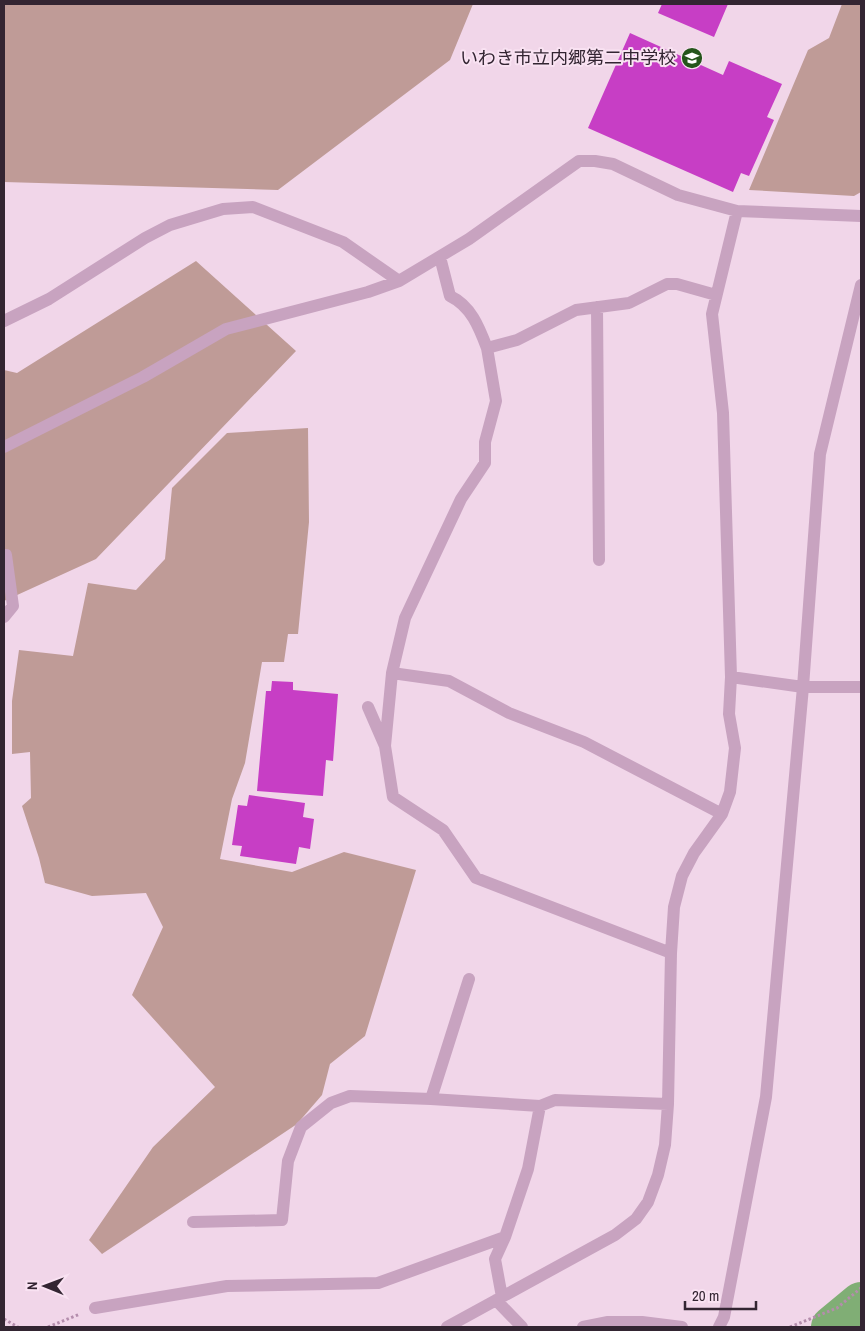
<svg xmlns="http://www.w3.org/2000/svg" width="865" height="1331" font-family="'Archivo Narrow','Noto Sans JP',sans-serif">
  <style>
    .green { fill: #bf9b97 }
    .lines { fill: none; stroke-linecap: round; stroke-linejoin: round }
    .river { stroke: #80ae75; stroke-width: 42 }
    .building { fill: #c73ec5 }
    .path { stroke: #b48dac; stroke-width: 3; stroke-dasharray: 2.5 2.5; stroke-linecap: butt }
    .minor { stroke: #c8a3c0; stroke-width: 12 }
    .labels { text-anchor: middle; stroke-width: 4; stroke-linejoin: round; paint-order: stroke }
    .poi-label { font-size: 18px; fill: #332532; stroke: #f9e2f2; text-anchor: end }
  </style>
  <rect width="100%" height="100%" fill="#f1d6e9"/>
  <path class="green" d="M4 4H473L450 60 278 190 4 182Z
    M842 4H861V192L854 196 749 190 808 50 829 38Z
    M196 261 296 351 96 559 4 601V370L17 373Z
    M308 428 309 522 298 634H288L284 662H262L245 763 232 799 220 859 292 872 344 852 416 870 365 1036 330 1064 322 1095 297 1124 102 1254 89 1240 153 1147 215 1087 132 995 163 927 146 893 92 896 45 883 39 858 22 806 31 798 30 752 12 754V701L19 650 73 656 88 583 136 590 165 559 172 488 227 433Z"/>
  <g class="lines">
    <path class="river" d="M832 1327 861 1303"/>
  </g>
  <path class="building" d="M662 4H728L714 37 658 13Z
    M630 33 723 75 729 61 782 84 767 117 774 120 749 176 741 173 733 192 588 128Z
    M272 681 293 682V690L338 694 333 761 326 760 323 796 257 791 266 691H271Z
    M249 795 305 803 303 817 314 819 310 849 299 847 296 864 240 856 242 846 232 845 238 805 247 806Z"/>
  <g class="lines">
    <path class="path" d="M4 1319 18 1327
      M48 1327 80 1314
      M790 1327 837 1308 861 1288"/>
    <path class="minor" d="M440 257 450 296C471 306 479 327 487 348L517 340 576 310 629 303 667 284H677L716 295
      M597 307 599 560
      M4 321 49 299 145 238 170 225 223 209 253 207 343 242 399 281
      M4 447 143 377 226 329 368 292 399 281 469 239 579 161H595L613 164 678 195 737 211 861 216
      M4 555H6L13 606 4 617
      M392 673 449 681 509 713 584 742 722 814
      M731 677 803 687H861
      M368 707 385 746 393 797 443 830 476 878 671 953
      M385 746 392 673 405 618 461 499 485 463V442L496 401 487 348
      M431 1099 469 979
      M193 1222 282 1220 288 1161 301 1127 331 1103 350 1096 431 1099 540 1106 555 1100 668 1104
      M502 1297 495 1259 505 1237
      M496 1300 522 1327
      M95 1308 227 1286 378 1283 505 1237 528 1169 540 1106
      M447 1327 615 1235 636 1219 648 1202 658 1175 665 1145 668 1104 671 953 674 907 682 876 694 853 722 814 730 792 735 748 729 714 731 677 723 413 712 314 737 211
      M583 1327 608 1322H642L682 1327
      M719 1327 724 1317 766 1097 803 687 820 454 861 285"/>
  </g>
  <defs>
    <g id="school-disc" transform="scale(1.125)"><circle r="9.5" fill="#24551b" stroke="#f9e2f2"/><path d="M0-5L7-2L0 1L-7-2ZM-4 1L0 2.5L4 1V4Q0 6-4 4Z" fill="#fff"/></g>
  </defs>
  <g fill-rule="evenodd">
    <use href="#school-disc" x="692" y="58"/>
  </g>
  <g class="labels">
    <g class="poi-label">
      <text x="676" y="64">いわき市立内郷第二中学校</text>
    </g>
  </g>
  <rect width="865" height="1331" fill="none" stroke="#332532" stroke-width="10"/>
  <g transform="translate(45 1286) rotate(271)" stroke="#f9e2f2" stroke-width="4" paint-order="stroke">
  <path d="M0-4L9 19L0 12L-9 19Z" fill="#332532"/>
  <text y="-8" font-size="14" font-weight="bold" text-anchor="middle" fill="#332532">N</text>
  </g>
  <path d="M685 1301v8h71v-8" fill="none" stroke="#332532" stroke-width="2.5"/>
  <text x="692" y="1301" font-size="15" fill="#332532" stroke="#f9e2f2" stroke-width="4" paint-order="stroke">20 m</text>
</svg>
